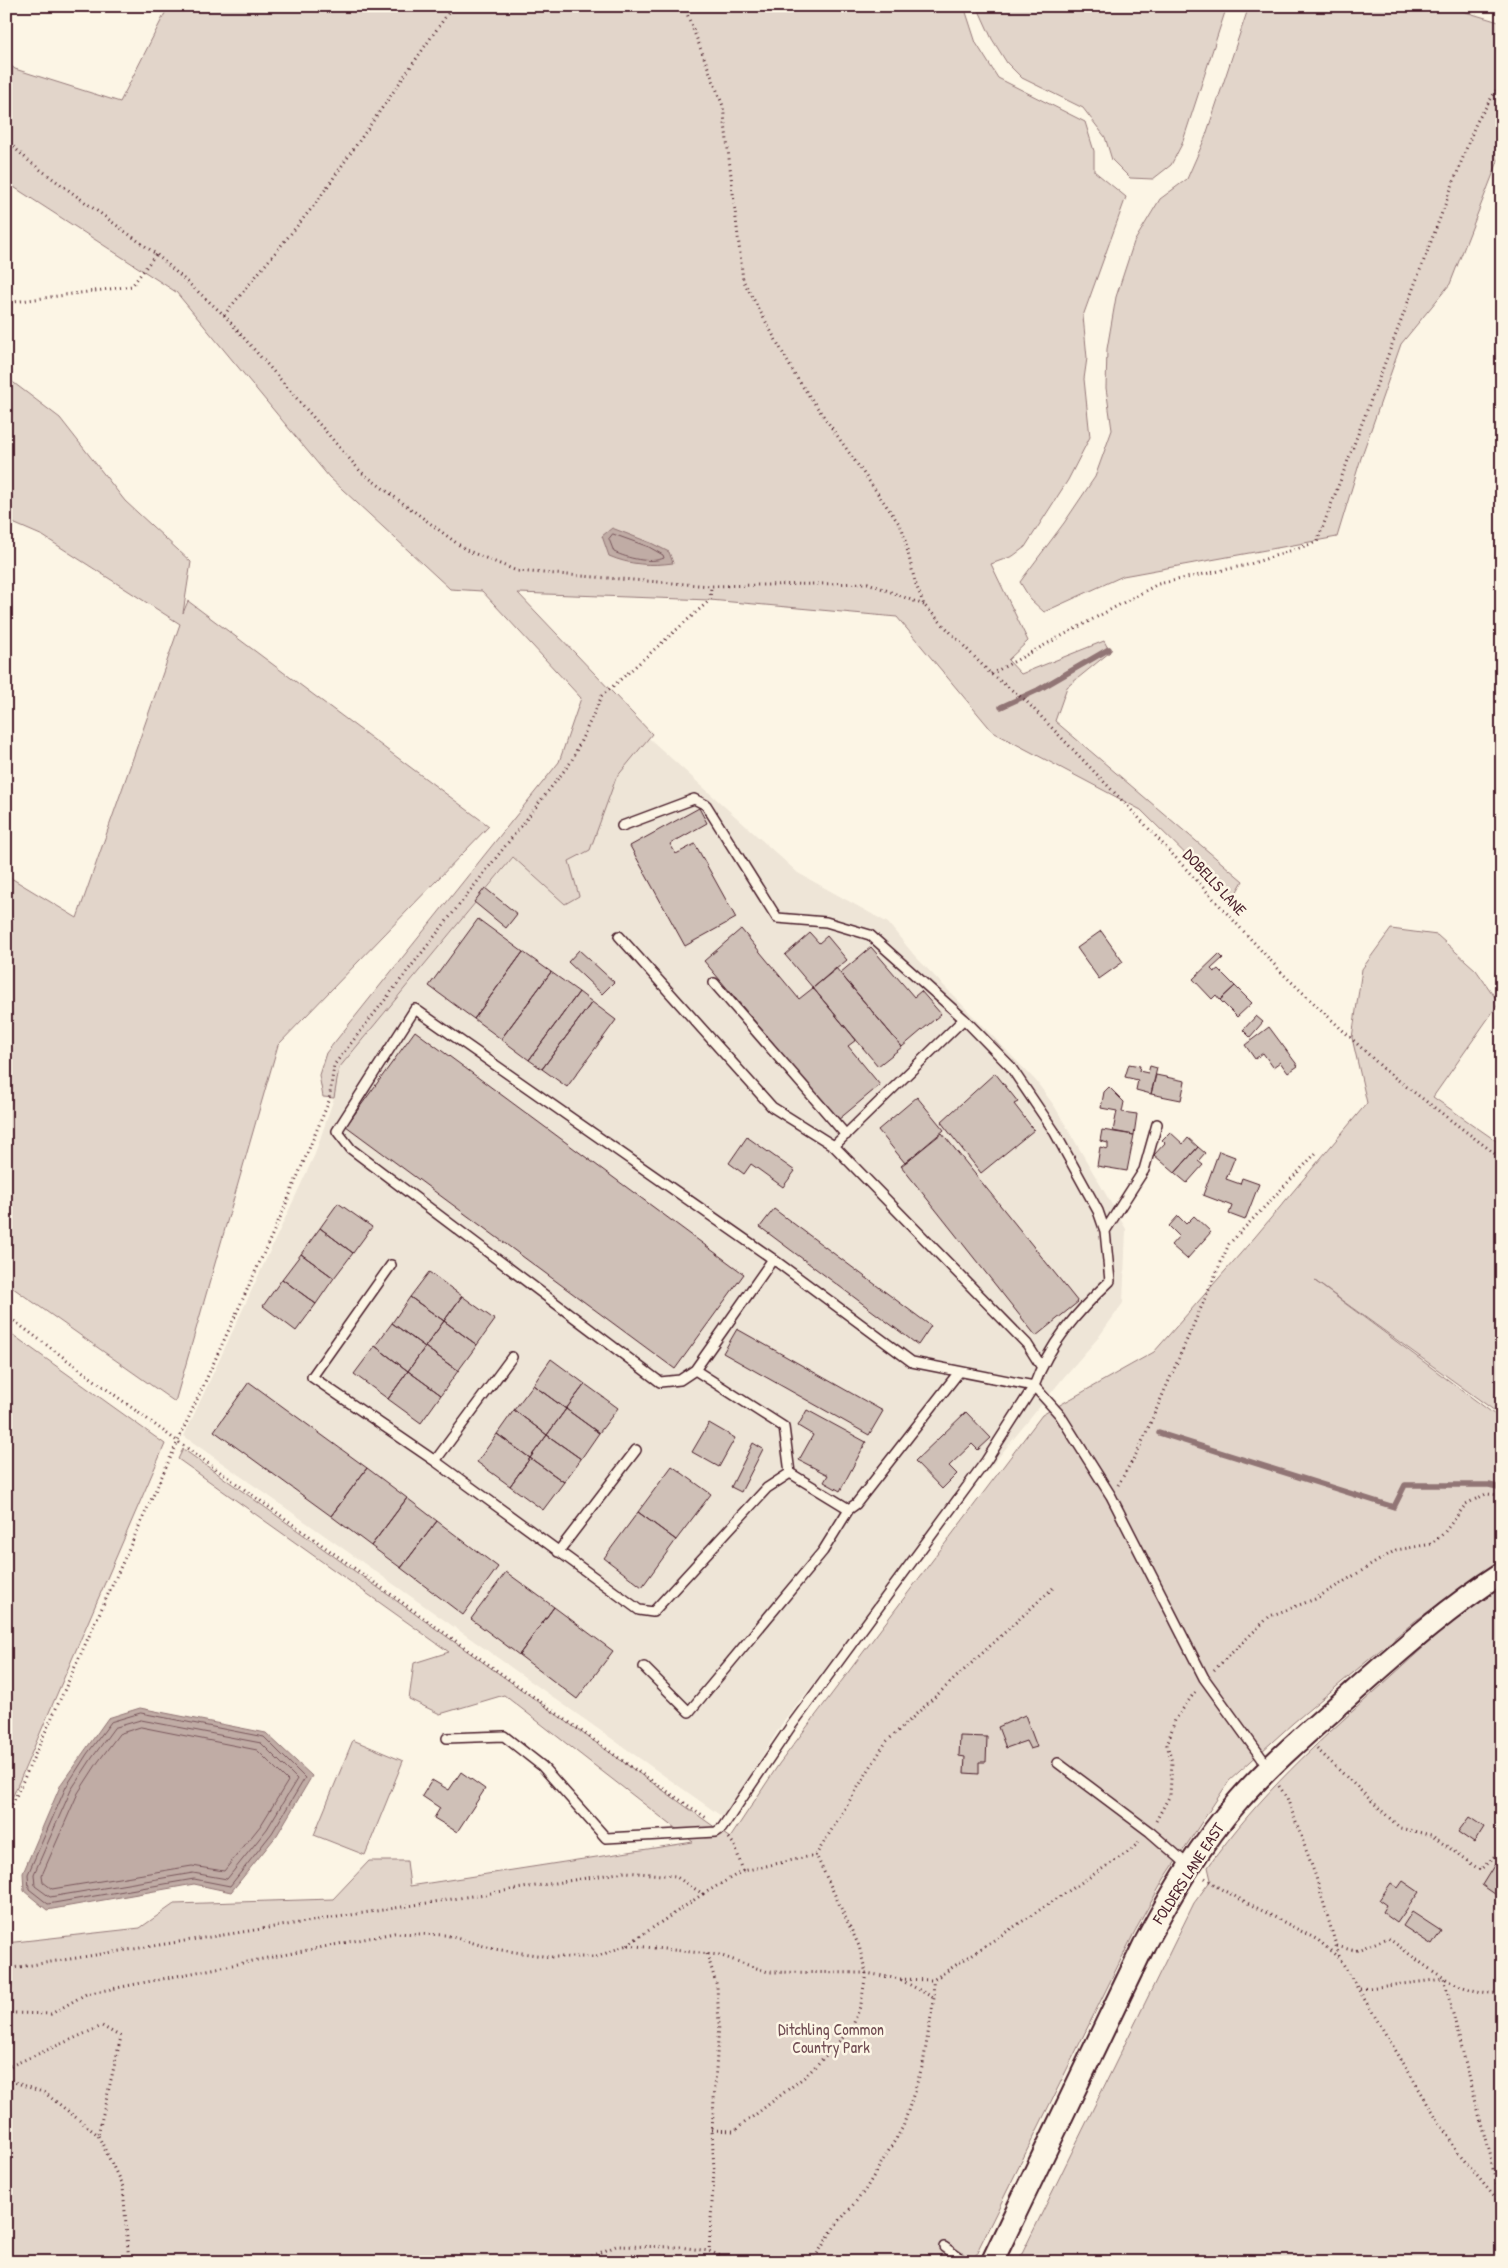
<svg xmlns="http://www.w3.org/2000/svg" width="1508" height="2268" font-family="'Patrick Hand',sans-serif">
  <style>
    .built { fill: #eee5d7 }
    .green { fill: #e2d5ca; stroke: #967a7a }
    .water { fill: #c0aca5; stroke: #917474 }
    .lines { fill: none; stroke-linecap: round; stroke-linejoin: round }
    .shore { stroke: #79575c; stroke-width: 1 }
    .stream { stroke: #917474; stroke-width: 5.5 }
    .building { fill: #cfc0b7; stroke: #4a1f2b }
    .service-casing { stroke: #4a1f2b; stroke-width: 12 }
    .tertiary-casing { stroke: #4a1f2b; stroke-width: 25 }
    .path { stroke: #4a1f2b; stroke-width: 3; stroke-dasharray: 1 4; stroke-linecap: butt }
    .service { stroke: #fcf5e5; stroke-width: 9 }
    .tertiary { stroke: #fcf5e5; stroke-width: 21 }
    .labels { text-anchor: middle; stroke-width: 5; stroke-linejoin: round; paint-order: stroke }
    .street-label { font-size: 16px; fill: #4a1f2b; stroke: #fcf5e5 }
    .park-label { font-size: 16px; fill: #704c53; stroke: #fcf5e5 }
  </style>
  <rect width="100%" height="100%" fill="#fcf5e5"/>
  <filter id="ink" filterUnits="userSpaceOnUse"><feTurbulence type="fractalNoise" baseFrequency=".02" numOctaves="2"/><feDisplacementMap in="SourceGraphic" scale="10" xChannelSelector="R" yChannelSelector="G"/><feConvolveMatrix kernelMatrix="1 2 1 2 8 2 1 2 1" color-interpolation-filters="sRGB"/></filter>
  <g filter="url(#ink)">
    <path class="built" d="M609 702 798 873 888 923 914 955 1036 1081 1055 1107 1126 1229 1123 1303 1098 1338 1064 1377 785 1719 724 1818 184 1436 315 1154 334 1098 339 1068 514 857Z"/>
    <path class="green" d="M166 6H964L976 43 998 78 1085 122 1094 151V171L1126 197 1083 316 1087 358 1084 379 1090 437 1068 480 1025 547 1013 556 991 564 1028 641 1008 660 1021 674 1104 641 1110 652 1067 687 1055 721 1243 881 1232 900 1141 810 993 732 897 617 710 600 518 593 652 734 616 778 590 850 569 861 579 896 565 904 513 857 339 1068 334 1098 323 1097 319 1075 326 1053 559 762 581 698 482 591 450 589 329 477 176 292 6 182V62L15 69 120 102 165 13Z
      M977 6H1227L1182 144 1171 165 1153 179 1130 178 1112 160 1105 137 1083 108 1022 78 1007 63 992 39Z
      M1249 6H1446L1502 23V151L1450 284 1401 344 1361 458 1337 537 1123 576 1044 612 1031 600 1020 582 1064 523 1095 477 1112 430 1106 388 1107 349 1116 297 1134 242 1160 199 1187 179 1205 138Z
      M6 377 60 418 125 501 191 562 183 613 188 601 489 826 278 1045 175 1402 6 1283V875L77 918 180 624 43 536 6 520Z
      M1391 929 1437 935 1476 970 1499 1003 1433 1097 1502 1145V1416L1315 1281 1502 1420V1562L1481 1574 1415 1621 1293 1723 1229 1781 1164 1879 1135 1931 972 2262H6V1943L140 1928 174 1904 333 1899 369 1861H407L410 1886 693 1842 504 1695 440 1714 409 1699 414 1663 449 1652 178 1459 183 1449 730 1838 779 1764 1042 1415 1154 1352 1255 1237 1367 1103 1352 1038 1362 969Z
      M6 1330 165 1444 6 1812Z
      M1502 1584V2262H1018L1194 1903 1211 1880 1208 1867C1260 1794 1317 1743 1383 1684 1421 1650 1459 1613 1502 1584Z
      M353 1740 403 1761 365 1855 314 1835Z"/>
    <path class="water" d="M612 528 651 543 669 552 673 563C651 566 630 565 609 556L602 536Z
      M140 1708 266 1733 312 1776 277 1835 231 1892 194 1884 47 1910 24 1891 23 1873 61 1784 108 1718Z"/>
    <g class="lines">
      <path class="shore" d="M613 534 649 547 663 555 664 558C650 564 627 558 614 552L609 539Z
        M141 1713 264 1737 305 1778 272 1833 230 1886 194 1879 48 1904 29 1889 28 1874 66 1787 87 1754 111 1722Z
        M141 1720 261 1743 297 1779 267 1829 227 1879 193 1873 50 1897 35 1886 34 1874 71 1790 92 1758 114 1728Z
        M141 1727 257 1750 288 1781 261 1825 224 1871 192 1866 52 1889 43 1882 42 1875 78 1793 98 1762 119 1734Z"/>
      <path class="stream" d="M1001 707 1038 690 1109 649
        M1159 1433 1394 1507 1405 1485H1489L1502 1488"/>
    </g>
    <path class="building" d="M699 808 707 823 670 844 676 854 695 844 736 918 685 946 630 846Z
      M485 888 517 914 506 928 474 902Z
      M478 919 523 952 474 1019 429 986Z
      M741 929 799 999 813 988 856 1040 848 1046 880 1085 838 1120 704 961Z
      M1101 931 1123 962 1099 979 1077 948Z
      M810 933 819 943 827 936 847 960 813 988 785 955Z
      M871 947 914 997 921 991 941 1014 902 1047 840 973Z
      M579 950 614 982 602 994 568 962Z
      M523 952 551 972 501 1039 474 1019Z
      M1219 954 1223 958 1211 969 1214 972 1218 969 1235 986 1220 1000 1216 995 1212 999 1193 979Z
      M836 968 902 1047 878 1066 813 988Z
      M551 972 579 992 529 1060 501 1039Z
      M1235 986 1252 1003 1237 1017 1220 1000Z
      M579 992 592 1002 542 1069 529 1060Z
      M592 1002 616 1020 567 1087 542 1069Z
      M1256 1016 1263 1022 1250 1037 1243 1030Z
      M1269 1027 1298 1066 1288 1073 1280 1062 1273 1067 1263 1053 1255 1059 1245 1045Z
      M415 1031 744 1274 675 1369 346 1126Z
      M1129 1064 1140 1066 1139 1071 1148 1073 1150 1066 1157 1068 1151 1094 1136 1090 1138 1080 1125 1077Z
      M995 1073 1018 1102 1014 1104 1034 1130 981 1173 941 1122Z
      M1156 1075 1185 1081 1181 1100 1151 1094Z
      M1109 1087 1124 1102 1122 1112 1137 1114 1134 1135 1113 1131 1117 1111 1101 1108 1104 1092Z
      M917 1097 944 1130 905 1163 878 1130Z
      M1102 1130 1134 1135 1127 1171 1097 1166 1100 1147 1108 1149V1143L1100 1141Z
      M1170 1132 1183 1144 1188 1138 1198 1147 1175 1173 1154 1155 1165 1143 1162 1140Z
      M942 1133 1078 1302 1036 1336 901 1166Z
      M747 1137 795 1171 783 1187 751 1164 744 1174 729 1163Z
      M1198 1147 1205 1153 1198 1161 1203 1165 1187 1183 1175 1173Z
      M1219 1151 1235 1157 1226 1179 1240 1184 1242 1178 1259 1184 1245 1220 1229 1214 1232 1206 1203 1195Z
      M338 1203 372 1227 353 1253 320 1228Z
      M774 1209 931 1326 918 1345 760 1227Z
      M1178 1216 1186 1224 1194 1216 1211 1232 1187 1259 1171 1245 1179 1236 1169 1226Z
      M320 1228 353 1253 334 1278 301 1254Z
      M301 1254 334 1278 316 1304 282 1279Z
      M429 1272 462 1296 444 1321 410 1297Z
      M282 1279 316 1304 296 1331 263 1306Z
      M462 1296 495 1320 477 1345 444 1321Z
      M410 1297 444 1321 425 1347 392 1323Z
      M444 1321 477 1345 458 1371 425 1347Z
      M392 1323 425 1347 408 1371 375 1346Z
      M737 1329 883 1411 869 1435 723 1353Z
      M375 1346 408 1371 388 1399 354 1374Z
      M425 1347 458 1371 441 1395 408 1371Z
      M551 1359 585 1384 566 1409 533 1385Z
      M408 1371 441 1395 421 1423 388 1399Z
      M249 1382 367 1468 331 1516 214 1431Z
      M585 1384 618 1408 599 1433 566 1409Z
      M533 1385 566 1409 547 1435 514 1410Z
      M566 1409 599 1433 581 1459 547 1435Z
      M514 1410 547 1435 530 1458 497 1434Z
      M807 1410 866 1442 840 1491 824 1482 828 1475 799 1460 813 1435 798 1426Z
      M966 1412 991 1438 978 1450 972 1444 949 1466 957 1474 942 1489 915 1461Z
      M709 1423 735 1438 719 1467 692 1452Z
      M497 1434 530 1458 510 1486 477 1462Z
      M547 1435 581 1459 564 1482 530 1458Z
      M753 1443 763 1449 741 1492 731 1487Z
      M530 1458 564 1482 543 1510 510 1486Z
      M672 1466 711 1494 676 1540 638 1512Z
      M367 1468 407 1498 371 1546 331 1516Z
      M407 1498 437 1521 401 1568 371 1546Z
      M638 1512 676 1540 642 1587 604 1558Z
      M437 1521 498 1567 463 1615 401 1568Z
      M506 1572 554 1607 519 1655 471 1619Z
      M554 1607 613 1651 577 1699 519 1655Z
      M1025 1715 1037 1747 1030 1749 1026 1741 1006 1748 998 1727Z
      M960 1736 987 1737 986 1762H979V1774L964 1773 965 1757 959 1756Z
      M461 1772 485 1789 457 1832 434 1818 440 1808 422 1796 432 1780 449 1790Z
      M1469 1817 1484 1827 1474 1843 1458 1832Z
      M1495 1864 1502 1869V1899L1482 1885Z
      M1403 1881 1419 1892 1397 1923 1382 1912 1386 1905 1379 1900 1391 1883 1398 1888Z
      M1412 1912 1441 1931 1432 1945 1403 1926Z"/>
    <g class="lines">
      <g class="service-casing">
        <path id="service" d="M622 826 694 799 706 805 777 918 826 922 870 935 964 1019 1010 1066 1054 1131 1098 1211 1105 1231 1110 1281C1078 1311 1049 1344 1034 1386L1060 1415 1111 1496 1204 1678 1269 1768
          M619 936 772 1107 834 1146 964 1019
          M714 983 846 1135
          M834 1146 1027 1344 1041 1366
          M1105 1231 1144 1170 1157 1124
          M773 1259 415 1009 337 1131 351 1149 660 1382 680 1380 695 1370 784 1427 790 1473 849 1509 856 1504 959 1372
          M391 1265 312 1377 435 1461 639 1610 653 1612 767 1488 790 1473
          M435 1461 512 1357
          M558 1552 636 1450
          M644 1667 689 1712 823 1551 849 1509
          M447 1738 504 1736 542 1766 606 1838 716 1832 722 1828 791 1726 986 1461 1034 1386 912 1362 773 1259 695 1370
          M1058 1763 1150 1832 1189 1866
          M944 2247 965 2262"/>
      </g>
      <g class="tertiary-casing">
        <path id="tertiary" d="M992 2262 1144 1945C1171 1894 1200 1844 1239 1800 1276 1758 1319 1723 1360 1686 1405 1646 1451 1606 1502 1573"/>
      </g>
      <path class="path" d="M684 6 723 106 743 280 796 377 902 528 915 582 924 605 991 674 1025 700 1138 817 1283 974 1386 1071 1502 1159
        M6 140 30 162 156 254 224 315 361 472 466 550 517 571 711 586 868 583 924 605
        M6 303 132 286 156 254
        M224 315 316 203 453 6
        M991 674 1158 584 1247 565 1317 542 1476 123 1502 81
        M6 1315 177 1441 630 1766 708 1819
        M1118 1485 1138 1451 1229 1244 1317 1152
        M1214 1670 1270 1616 1315 1599 1396 1550 1432 1544 1444 1533 1466 1504 1486 1494 1502 1495
        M1317 1749 1400 1828 1431 1835 1480 1870 1497 1854
        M1279 1786 1287 1798 1316 1877 1340 1959
        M6 1818 283 1211 329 1101 334 1065 571 762 602 696 710 600 711 586
        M1156 1821 1170 1795 1172 1762 1167 1745 1175 1720 1197 1689
        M729 1838 735 1846 743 1871 816 1855 886 1742 1054 1587
        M1205 1878 1219 1888 1318 1940 1340 1959 1458 2153 1502 2206
        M703 1894 743 1871
        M1337 1946 1355 1951 1388 1938C1422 1963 1457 1996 1502 1993
        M707 1954 717 1986 719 2024 712 2130 714 2171 709 2251
        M6 1969 625 1872 675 1876 703 1894 627 1945
        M901 1980 934 1998
        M1360 1989 1444 1979 1502 2204
        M6 2017 15 2013 51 2014 86 1994 394 1933 446 1935 494 1949 550 1957H596L627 1945 719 1955 768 1972 866 1973 900 1979 933 1980 1131 1850 1140 1841
        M6 2068 102 2026 121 2037 98 2135
        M6 2079 45 2093 98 2135 123 2187 129 2262
        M6 2097 11 2080
        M712 2130 734 2131 807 2075 852 2028 861 2004 866 1973 859 1946 816 1855
        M578 2262 616 2246 680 2247 709 2251 734 2262
        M812 2262 835 2226 864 2192 903 2127 923 2064 934 1998 933 1980"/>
      <use href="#service" class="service"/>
      <use href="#tertiary" class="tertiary"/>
    </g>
  </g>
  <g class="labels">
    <g class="street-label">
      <text transform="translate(1215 882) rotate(47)" y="6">DOBELLS LANE</text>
      <text transform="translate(1188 1873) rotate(-57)" y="6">FOLDERS LANE EAST</text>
    </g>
    <g class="park-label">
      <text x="831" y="2035">Ditchling Common<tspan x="831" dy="18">Country Park</tspan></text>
    </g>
  </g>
  <rect width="1508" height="2268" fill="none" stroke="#fcf5e5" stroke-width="25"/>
  <rect x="12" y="12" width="1483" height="2243" fill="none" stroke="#4a1f2b" stroke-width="2" filter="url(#ink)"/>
</svg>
